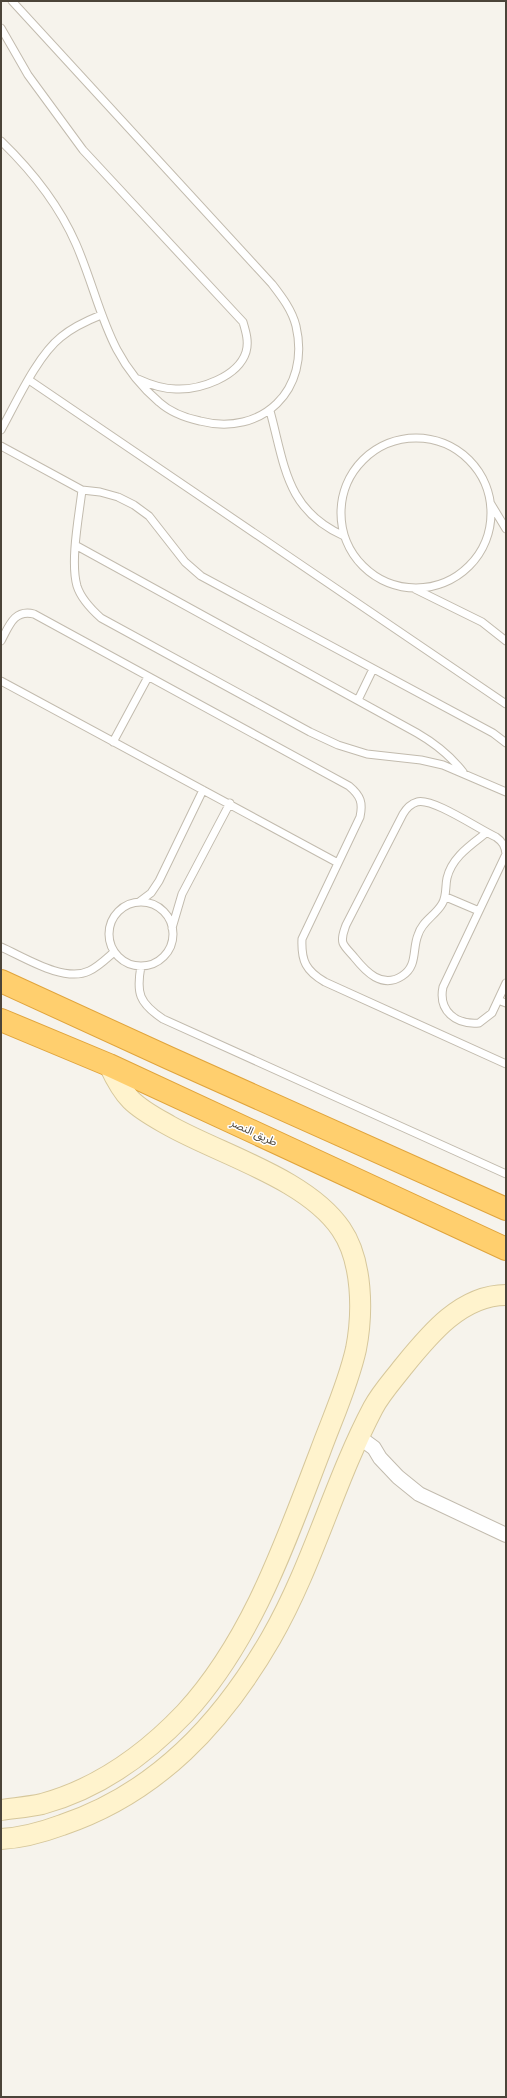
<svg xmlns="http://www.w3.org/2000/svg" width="507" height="2098" font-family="'PT Sans Narrow','Noto Sans Arabic',sans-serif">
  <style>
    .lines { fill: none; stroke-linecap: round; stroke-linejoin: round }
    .lane-casing { stroke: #c2bbae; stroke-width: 9 }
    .street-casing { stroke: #c2bbae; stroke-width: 16 }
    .secondary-casing { stroke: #d6c79b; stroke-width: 22 }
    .highway-casing { stroke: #e0a43c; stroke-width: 24 }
    .lane { stroke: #fff; stroke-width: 7 }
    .street { stroke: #fff; stroke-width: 14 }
    .secondary { stroke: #fff3cd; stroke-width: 20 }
    .highway { stroke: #ffcf6e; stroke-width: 22 }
    .labels { text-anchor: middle; stroke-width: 3; stroke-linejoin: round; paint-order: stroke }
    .street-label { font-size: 11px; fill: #4b4439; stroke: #fff }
  </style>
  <rect width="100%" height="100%" fill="#f6f3ec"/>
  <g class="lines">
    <g class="lane-casing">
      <path id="lane" d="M1 28 28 75 83 150 243 322C246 332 249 342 246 352 238 377 200 390 176 389 163 389 151 385 138 379
        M1 141C31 170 59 205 76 244 102 304 105 356 159 402 170 412 186 418 200 421 262 437 311 390 296 326 292 310 282 297 272 284L12 1
        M29 380 506 704
        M270 411C285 466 286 510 344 536
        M1 430C16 403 37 356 61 337 73 327 86 321 101 315
        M341 513a75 75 0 1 1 150 0a75 75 0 1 1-150 0Z
        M1 446 82 490 100 492 118 497 134 505 149 516 185 562 201 576 493 733 506 743
        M82 490C79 516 70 561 77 586 81 599 91 609 101 618L310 732 338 745 367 754 421 760 443 765 506 792
        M491 504 506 529
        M77 546 417 733C436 744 450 755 463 772
        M415 589 482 622 506 641
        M1 641C9 626 14 609 34 614L349 786C361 796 363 803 360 817L302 939C301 961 306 971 325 982L506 1064
        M1 681 338 863
        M358 700 373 669
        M113 742 148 677
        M486 833C471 845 452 857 447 878 445 887 447 896 442 904 435 916 422 921 418 935 412 949 418 966 402 976 382 989 366 972 354 957 351 953 345 948 343 943 341 937 344 931 346 925L403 814C406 809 410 804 417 802 432 797 480 830 496 837 503 842 505 846 506 854L443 987C438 1011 456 1025 479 1023L492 1013 506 983
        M446 897 479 911
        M109 934a32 32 0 1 1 64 0a32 32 0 1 1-64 0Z
        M139 902 151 893 159 881 203 790
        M172 928 182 894 230 803
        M1 947C24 957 64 983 89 971 98 967 106 959 114 952
        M141 966C136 993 139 1003 163 1019L506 1174
        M498 1000 506 1003"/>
    </g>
    <g class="street-casing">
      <path id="street" d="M359 1437 374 1448 380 1458 398 1477 419 1494 506 1535"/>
    </g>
    <g class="secondary-casing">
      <path id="secondary" d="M1 1810C14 1808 29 1807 42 1804 97 1789 146 1754 185 1713 252 1640 285 1543 320 1452 332 1419 348 1385 356 1349 363 1313 363 1261 341 1229 307 1179 222 1155 170 1126 156 1118 142 1111 131 1100 121 1090 115 1078 109 1065
        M1 1839C21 1838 43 1832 62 1825 157 1793 222 1723 271 1638 313 1565 334 1482 373 1408 381 1393 393 1380 403 1367 429 1335 461 1295 506 1295"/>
    </g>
    <g class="highway-casing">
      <path id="highway" d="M1 981 169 1058 506 1209
        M1 1020 109 1065 506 1249"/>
    </g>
    <use href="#lane" class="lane"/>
    <use href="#street" class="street"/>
    <use href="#secondary" class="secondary"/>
    <use href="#highway" class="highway"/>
  </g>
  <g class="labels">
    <g class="street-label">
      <text transform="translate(254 1132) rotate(25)" y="4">طريق النصر</text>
    </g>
  </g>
  <rect width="507" height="2098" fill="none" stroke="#4b4439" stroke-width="4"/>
</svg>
